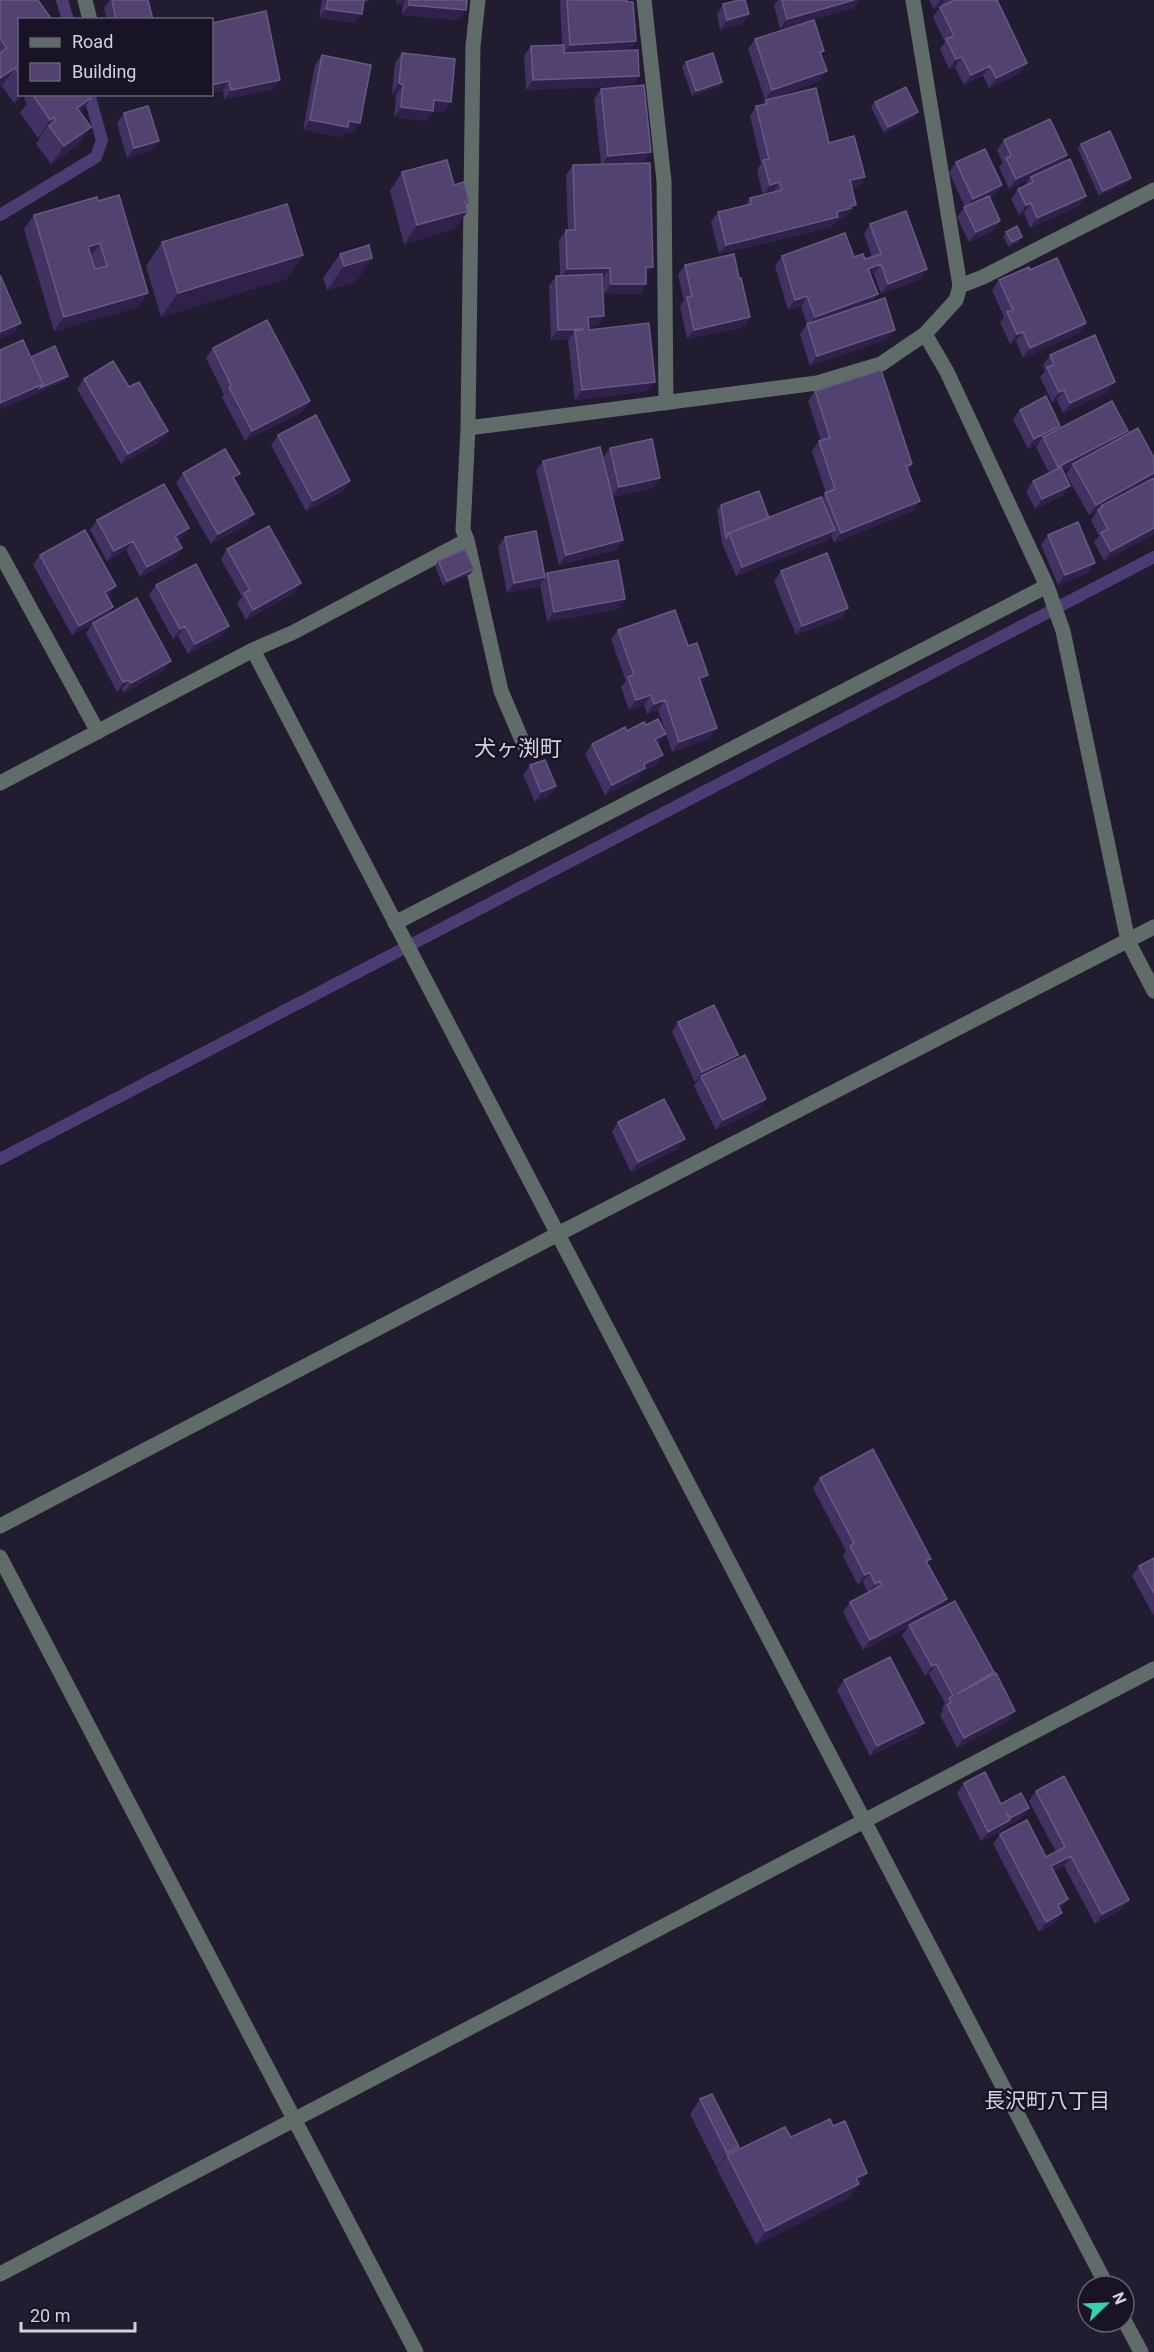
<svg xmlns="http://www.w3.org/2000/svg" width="1154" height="2352" font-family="Roboto,'Noto Sans JP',sans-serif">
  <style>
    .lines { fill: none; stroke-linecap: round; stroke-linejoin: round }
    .stream { stroke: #4c3c73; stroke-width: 12 }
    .minor { stroke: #5f6c67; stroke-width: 15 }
    .wall { fill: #423163 }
    .shaded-wall { fill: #2f2149 }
    .building { fill: #524270; stroke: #665982; stroke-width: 1.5; fill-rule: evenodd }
    .labels { text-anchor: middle; stroke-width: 5; stroke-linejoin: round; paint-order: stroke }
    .neighbourhood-label { font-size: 21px; fill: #d4d1de; stroke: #191326 }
    .quarter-label { font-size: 22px; fill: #d4d1de; stroke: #191326 }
  </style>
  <rect width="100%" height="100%" fill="#221c30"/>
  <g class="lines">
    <path class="stream" d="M62 0 68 20
      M0 215 96 157 102 140 89 94
      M0 1159 1154 557"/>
    <path class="minor" d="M85 0 90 20
      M478 0 473 46 468 428 463 530 467 540 501 691 524 745
      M644 0 664 181 666 403
      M960 286 983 277 1154 190
      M925 334 947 372 1047 586 1063 631 1128 941 1154 991
      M468 428 817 383 881 364 925 334 956 300 960 286 913 0
      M0 553 98 732
      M253 650 1107 2286
      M0 783 253 650 294 632 467 540
      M395 923 1047 586
      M0 1526 558 1234 1154 927
      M0 1557 416 2352
      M0 2274 1154 1669
      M1124 2320 1141 2352"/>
  </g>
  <path class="wall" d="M0 0 20 20V94H25L14 103 2 86 0 88Z
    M110 0H148L153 20H107L104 8Z
    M322 0H369L368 2 364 1 355 23 319 18Z
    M397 0H467L459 20 402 15 403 4H396Z
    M560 0H627L636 41 629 50 639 76 632 86 526 90 524 56 531 46 562 45Z
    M778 0H860L854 8 780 29 774 5Z
    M929 0H997L1027 63 1020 73 989 88 983 75 964 85 955 67 949 69 940 49 945 42 933 17 940 7 942 6 941 5 934 9Z
    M723 4 749 14 742 24 720 30 717 14Z
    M212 23 280 80 273 90 224 99 223 91 212 93Z
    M755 39 824 51 821 54 820 81 767 100 829 143 865 177 858 187 852 188 849 214 846 215 844 218 836 220 832 227 719 254 711 222 718 212 745 206 750 198 774 192 763 195 757 170 761 164 750 116 756 106 762 105 765 100 748 49Z
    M402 53 451 102 444 112 433 111 426 121 394 117 396 95 392 93 395 63Z
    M322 55 360 123 353 133 345 132 341 137 303 130 315 65Z
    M686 62 719 87 692 96 682 67Z
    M601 89 651 152 644 161 623 164 646 276V284L640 294H604L603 278 604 316 597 326 589 327V330L648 391 575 400 568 341 569 339 551 340 549 286 556 276 560 275 559 240 566 230H568L566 175 573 165 601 164 594 99Z
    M27 94H88L80 113 78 145 51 164 36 144 41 136V135L38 138 20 113 27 103 24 99Z
    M875 102 918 112 914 118 884 133 871 107Z
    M124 113 159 141 152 150 127 158 117 123Z
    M1004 140 1067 155 1062 163 1079 206 1030 228 1024 213 1019 215 1011 199 1018 189 1024 186 1029 179 1009 189 999 167 1003 163 997 150Z
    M1081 144 1131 178 1128 183 1099 196 1078 149Z
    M956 162 1002 185 995 195 990 198 1000 221 993 231 969 242 957 217 965 207 949 172Z
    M402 172 466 206 455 229 404 244 390 191Z
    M97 197 148 293 138 307 54 331 24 229 34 215Z
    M870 224 920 279 881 294 874 274 871 275 872 302 888 339 810 366 800 334 807 324 801 306 788 310 775 266 782 256 854 257 865 259 872 257 864 234Z
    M1006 232 1019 242 1009 247 1003 237Z
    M162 242 303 255 286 279 161 317 146 266Z
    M340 254 356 282 327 290 323 278Z
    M685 265 739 278 750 317 743 327 687 339 680 306 684 301 678 275Z
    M1030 270 1086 323 1079 333 1023 358 1016 341 1010 344 1000 322 1004 317 992 290 999 280Z
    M213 348 310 401 303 411 245 441 222 397 224 394 206 358Z
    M1050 355 1115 382 1108 392 1063 413 1057 400 1052 402 1040 377 1045 371 1043 365Z
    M84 379 129 387 168 431 161 441 121 464 77 389Z
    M815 391 912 464 908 470 913 511 834 543 831 535 828 540 736 576 722 543 717 510 721 505 769 518 822 498 826 493 812 451 819 441H821L808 401Z
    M1020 410 1060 426 1058 429 1124 436 1154 534 1104 561 1094 542 1099 536 1091 520 1097 511 1089 515 1066 474 1071 467 1063 471V495L1035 509 1026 491 1033 481 1049 473 1036 447 1038 444 1028 449 1013 419Z
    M278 435 343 491 306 511 271 445Z
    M610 448 660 478 653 488 612 497 623 540 616 550 559 565 536 471 543 461 603 458Z
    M183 473 235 480 248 524 211 544 176 483Z
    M97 520 182 538 178 540 182 548 175 558 140 577 126 550 107 561 90 530Z
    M1048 535 1088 573 1058 585 1041 545Z
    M505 537 545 575 547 573 625 599 618 609 547 622 540 584 538 587 507 593 498 547Z
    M227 549 294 593 246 620 237 603 242 597 221 559Z
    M40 555 116 586 108 597 113 607 108 615 164 670 124 693 122 689 117 692 86 633 91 625 72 635 33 565Z
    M438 561 474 569 470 574 443 586 435 566Z
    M781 571 842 618 796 635 774 581Z
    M156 585 222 636 188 654 178 636 173 639 149 595Z
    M618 630 688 646 708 675 701 684 710 738 672 752 666 734 658 744 656 765 643 771 638 778 605 795 585 754 592 744 627 731 646 725 666 733 658 710 647 714 644 705 629 710 621 687 626 681 611 639Z
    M530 765 549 796 535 802 523 775Z
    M678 1022 734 1060 766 1099 759 1109 716 1130 694 1086 698 1080 695 1082 672 1032Z
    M618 1122 678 1149 631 1172 612 1132Z
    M820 1478 928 1564 941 1608 992 1675 1008 1721 957 1748 940 1715 943 1710 942 1708 945 1703 929 1674 925 1676 902 1635 909 1626 863 1650 843 1612 850 1602 868 1593 863 1582 858 1585 843 1556 846 1551 813 1488Z
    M1154 1558V1616L1132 1576 1139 1566Z
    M844 1680 924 1723 917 1733 870 1756 837 1690Z
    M964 1783 1001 1804 1029 1808 1022 1818 1004 1828 1003 1830 981 1841 957 1793Z
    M1036 1791 1129 1900 1122 1909 1095 1924 1064 1866 1054 1871 1068 1899 1060 1909 1055 1923 1039 1932 993 1844 1000 1834 1046 1857 1056 1852 1029 1801Z
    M700 2099 739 2147 738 2150 833 2126 867 2173 849 2198 756 2245 717 2169 719 2166 717 2168 690 2114Z"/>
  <path class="shaded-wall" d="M399 0H406L403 4H396Z
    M854 0H860L854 8 780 29 787 19Z
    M940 0H945L941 5 934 9Z
    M409 5 466 10 459 20 402 15Z
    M326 9 362 14 355 23 319 18Z
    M749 14 742 24 720 30 727 20Z
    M636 41 629 51 563 55 570 45Z
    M962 57 955 67 949 69 956 59Z
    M1027 63 1020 73 989 88 996 78Z
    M990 66 983 75 964 85 971 75Z
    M15 68 2 86 0 88V78Z
    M827 71 820 81 765 100 772 90Z
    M639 76 632 86 526 90 533 80Z
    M280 80 273 90 224 99 231 90Z
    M229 81 223 91 212 93V85Z
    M722 82 719 87 692 96 696 91Z
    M399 83 403 85 396 95 392 93Z
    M20 94H25L14 103Z
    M91 98 78 116 77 108Z
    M434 100 451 102 444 112 433 111 426 121 394 117 401 107Z
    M918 112 914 118 884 133 888 127Z
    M54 117 41 135 38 138 50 120Z
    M310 120 349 121 360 123 353 133 345 132 341 137 303 130Z
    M91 127 78 145 51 164 64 146Z
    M159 141 152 150 127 158 134 148Z
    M651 152 644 161 601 166 608 156Z
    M1067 155 1060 165 1031 177 1029 179 1009 189 1016 179Z
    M865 177 858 187 844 190 850 180Z
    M1131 178 1128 183 1099 196 1103 191Z
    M780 182 773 192 763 195 770 185Z
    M1002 185 995 195 966 209 973 199Z
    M1086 196 1079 206 1030 228 1037 218Z
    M469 201 461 213 468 211 455 229 404 244 417 225Z
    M1031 203 1024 213 1019 215 1026 205Z
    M856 205 849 214 846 215 844 218 836 220 832 227 719 254 726 245 837 212 850 206Z
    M1000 221 993 231 969 242 976 232Z
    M1022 237 1019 242 1009 247 1012 242Z
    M100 243 90 258 88 247Z
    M303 255 286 279 161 317 178 293Z
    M372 258 356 282 327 290 344 266Z
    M881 264 874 274 861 279 868 269Z
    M646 267H653L646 276Z
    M610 268 603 278 560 279 567 269Z
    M927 269 920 279 881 294 888 284Z
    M611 284H646L640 294H604Z
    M148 293 138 307 54 331 64 317Z
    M878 294 871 304 808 327 815 317Z
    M807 296 801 306 788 310 795 300Z
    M604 316 597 326 581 327 588 317Z
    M750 317 743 327 687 339 694 330Z
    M21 323 14 333 0 339V332Z
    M1086 323 1079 333 1023 358 1030 348Z
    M584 329 575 331 569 339 551 340 558 330Z
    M895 330 888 339 810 366 817 356Z
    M1023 332 1016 341 1010 344 1017 334Z
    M68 376 65 381 0 410V403L43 384Z
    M655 382 648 391 575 400 582 390Z
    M1115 382 1108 392 1063 413 1070 403Z
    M1064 390 1057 400 1052 402 1059 392Z
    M310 401 303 411 245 441 252 431Z
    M1060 426 1054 436 1043 437 1038 444 1028 449 1034 439Z
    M168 431 161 441 121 464 128 454Z
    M1128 431 1121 441 1073 464 1071 467 1051 477 1058 467Z
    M1154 473V479L1101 506 1097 511 1089 515 1096 505Z
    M660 478 653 488 612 497 619 487Z
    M350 481 343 491 306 511 313 501Z
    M1070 486 1063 495 1035 509 1042 499Z
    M920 501 913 511 834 543 841 533Z
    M254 514 248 524 211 544 218 534Z
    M189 528 182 538 168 546 175 536Z
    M1154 528V534L1104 561 1111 551Z
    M835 530 828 540 736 576 742 567Z
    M623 540 616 550 559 565 566 555Z
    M133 541 126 550 107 561 114 551Z
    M182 548 175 558 140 577 147 567Z
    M1095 563 1088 573 1058 585 1065 575Z
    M474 569 470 574 443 586 447 581Z
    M545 577 538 587 507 593 514 583Z
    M301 583 294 593 246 620 253 610Z
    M116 586 109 596 98 602 105 592Z
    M625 599 618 609 547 622 554 612Z
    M113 607 106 617 93 623 91 625 72 635 79 626Z
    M848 608 842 618 796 635 802 626Z
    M185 626 178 636 173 639 180 629Z
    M229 626 222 636 188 654 195 644Z
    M171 661 164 670 124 693 131 683Z
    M708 675 701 685 699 678Z
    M129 680 122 689 117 692 123 682Z
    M651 695 644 705 629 710 636 700Z
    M665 700 658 710 647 714 654 704Z
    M717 728 710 738 672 752 679 742Z
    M666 734 659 744 648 749 655 739Z
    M663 755 656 765 643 771 638 778 605 795 612 785 644 764Z
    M556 786 549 796 535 802 541 792Z
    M738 1055 731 1064 701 1076 698 1080 695 1082 702 1072Z
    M766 1099 759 1109 716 1130 723 1120Z
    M685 1139 678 1149 631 1172 638 1162Z
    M870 1572 863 1582 858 1585 865 1575Z
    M879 1581 872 1591 868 1593 875 1584Z
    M947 1599 940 1609 863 1650 870 1640Z
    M936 1664 929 1674 925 1676 932 1666Z
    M1015 1711 1008 1721 957 1748 964 1738Z
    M924 1723 917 1733 870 1756 877 1746Z
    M1029 1808 1022 1818 1004 1828 1003 1830 981 1841 988 1832 1008 1821 1010 1818Z
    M1071 1856 1064 1866 1044 1875 1051 1866Z
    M1068 1899 1061 1909 1051 1914 1058 1905Z
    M1129 1900 1122 1909 1095 1924 1102 1914Z
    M1062 1913 1055 1923 1039 1932 1046 1922Z
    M739 2147 730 2160 727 2155 719 2166 717 2168 727 2153Z
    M867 2173 849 2198 756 2245 766 2231 856 2178Z"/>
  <path class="building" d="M0 0H38L52 20H20V75L15 68 0 78V53L7 48 0 38Z
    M112 0H148L153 20H116Z
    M328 0H364L362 14 326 9Z
    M409 0H467L466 10 409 5Z
    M567 0H627V2H633L636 41 570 45Z
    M739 0H745L749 14 727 20 723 4Z
    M782 0H854L787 19Z
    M955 0H997L1027 63 996 78 990 66 971 75 962 57 956 59 946 39 954 36 940 7Z
    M266 11 280 80 231 90 229 81 212 85V23Z
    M814 20 824 51 820 52 827 71 772 90 755 39Z
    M564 45V53L638 50 639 76 533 80 531 46Z
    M402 53 455 59 451 102 434 100 433 111 401 107 403 85 399 83Z
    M713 53 722 82 696 91 686 62Z
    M322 55 371 65 360 123 349 121 348 127 310 120Z
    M644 85 651 152 608 156 601 89Z
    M906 87 918 112 888 127 875 102Z
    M816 88 829 143 854 136 865 177 850 180 856 205 850 206 851 208 837 212 838 217 726 245 718 212 752 204 750 198 782 190 780 182 770 185 763 160 769 159 756 106 767 104 766 100Z
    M88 94 91 98 77 108 91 127 64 146 49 126 56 120 54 117 50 120 33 95Z
    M148 106 159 141 134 148 124 113Z
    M1050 119 1067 155 1016 179 1006 158 1011 156 1004 140Z
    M1110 131 1131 178 1103 191 1081 144Z
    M985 149 1002 185 973 199 956 162Z
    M1070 159 1086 196 1037 218 1031 203 1026 205 1018 189 1033 182 1031 177Z
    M447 160 454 185 464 182 469 201 465 202 468 211 417 225 402 172Z
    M650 163 653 267H646V284H611L610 268 567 269 566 230H575L573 165Z
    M119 195 148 293 64 317 34 215 97 197 98 201ZM100 243 107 266 95 269 88 247Z
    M989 196 1000 221 976 232 964 207Z
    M287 204 303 255 178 293 162 242Z
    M906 211 927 269 888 284 881 264 868 269 878 294 815 317 807 296 795 300 782 256 845 233 854 257 863 254 865 259 881 254 870 224Z
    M1017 226 1022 237 1012 242 1006 232Z
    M369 245 372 258 344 266 340 254Z
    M734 254 739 278H741L750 317 694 330 687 297 692 296 685 265Z
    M1057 258 1086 323 1030 348 1023 332 1017 334 1007 312 1013 310 999 280 1029 267 1030 270Z
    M602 274 604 316 588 317 589 330 649 323 655 382 582 390 575 331 584 329 558 330 556 276Z
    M0 275 21 323 0 332Z
    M885 298 895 330 817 356 807 324Z
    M267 320 310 401 252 431 229 387 231 385 213 348Z
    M1095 335 1115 382 1070 403 1064 390 1059 392 1047 367 1054 365 1050 355Z
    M23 340 43 384 0 403V350Z
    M55 346 68 376 40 388 43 384 31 357Z
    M113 361 129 387 139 382 168 431 128 454 84 379Z
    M881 370 912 464 906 466 920 501 841 533 825 493 835 489 819 441 830 438 815 391Z
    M1046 396 1060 426 1034 439 1020 410Z
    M1112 401 1128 431 1058 467 1043 437Z
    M316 415 350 481 313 501 278 435Z
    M1138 428 1154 458V473L1096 505 1073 464Z
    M652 439 660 478 619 487 610 448Z
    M600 447 623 540 566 555 543 461Z
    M225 449 240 474 233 477 254 514 218 534 183 473Z
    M1061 467 1070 486 1042 499 1033 481Z
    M1154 478V528L1111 551 1101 533 1108 529 1098 510 1102 508 1101 506Z
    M164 484 189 528 175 536 182 548 147 567 133 541 114 551 97 520Z
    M759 491 769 518 729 533 726 538 721 505Z
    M821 497 835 530 742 567 729 533Z
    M1078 522 1095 563 1065 575 1048 535Z
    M269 526 301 583 253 610 244 593 250 590 227 549Z
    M85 530 116 586 105 592 113 607 79 626 40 555Z
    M536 531 545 577 514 583 505 537Z
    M465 549 474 569 447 581 438 561Z
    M827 553 848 608 802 626 781 571Z
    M618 560 625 599 554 612 547 573Z
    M196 564 229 626 195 644 185 626 180 629 156 585Z
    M137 598 171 661 131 683 129 680 123 682 93 623Z
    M675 610 688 646 697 643 708 675 699 678 717 728 679 742 665 700 654 704 651 695 636 700 628 677 634 675 618 630Z
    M658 719 666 734 655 739 663 755 644 764 645 768 612 785 592 744 625 727 627 731 644 722 646 725Z
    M545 760 556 786 541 792 530 765Z
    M714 1005 738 1055 702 1072 678 1022Z
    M745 1055 766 1099 723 1120 701 1076Z
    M664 1099 685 1139 638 1162 618 1122Z
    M873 1449 931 1559 926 1561 947 1599 870 1640 850 1602 882 1585 879 1581 875 1584 870 1572 865 1575 850 1546 854 1543 820 1478Z
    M1154 1558V1593L1139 1566Z
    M955 1601 994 1672 957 1694 996 1673 1015 1711 964 1738 947 1705 951 1702 949 1698 953 1696 936 1664 932 1666 909 1625Z
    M890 1657 924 1723 877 1746 844 1680Z
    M985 1772 1001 1804 1021 1793 1029 1808 1010 1818 1006 1812 1010 1820 988 1832 964 1783Z
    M1064 1776 1129 1900 1102 1914 1071 1856 1051 1866 1068 1899 1058 1905 1062 1913 1046 1922 1000 1834 1027 1820 1046 1857 1065 1847 1036 1791Z
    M712 2094 739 2147 727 2153 700 2099Z
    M830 2119 833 2126 845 2121 867 2173 856 2178 859 2184 766 2231 727 2155 785 2127 791 2137Z"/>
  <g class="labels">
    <g class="neighbourhood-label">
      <text x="1047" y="2108">長沢町八丁目</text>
    </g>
    <g class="quarter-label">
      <text x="518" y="756">犬ヶ渕町</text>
    </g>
  </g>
  <rect x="18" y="18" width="195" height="78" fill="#191326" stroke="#645f70" stroke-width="1.5"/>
  <rect x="30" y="38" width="30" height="9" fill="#5f6c67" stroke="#645f70" stroke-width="1.5"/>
  <text x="72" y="48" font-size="18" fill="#d4d1de">Road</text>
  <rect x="30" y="63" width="30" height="18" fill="#524270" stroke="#645f70" stroke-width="1.5"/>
  <text x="72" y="78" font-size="18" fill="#d4d1de">Building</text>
  <g transform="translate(1106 2304) rotate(67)"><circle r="28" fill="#191326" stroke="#645f70" stroke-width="1.5"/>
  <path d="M0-4.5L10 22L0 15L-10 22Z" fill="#31d4a9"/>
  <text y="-9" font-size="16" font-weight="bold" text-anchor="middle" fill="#d4d1de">N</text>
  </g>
  <path d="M21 2322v9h114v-9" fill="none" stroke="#d4d1de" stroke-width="3"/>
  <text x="30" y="2322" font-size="18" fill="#d4d1de" stroke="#191326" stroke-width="4.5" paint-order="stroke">20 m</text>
</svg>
